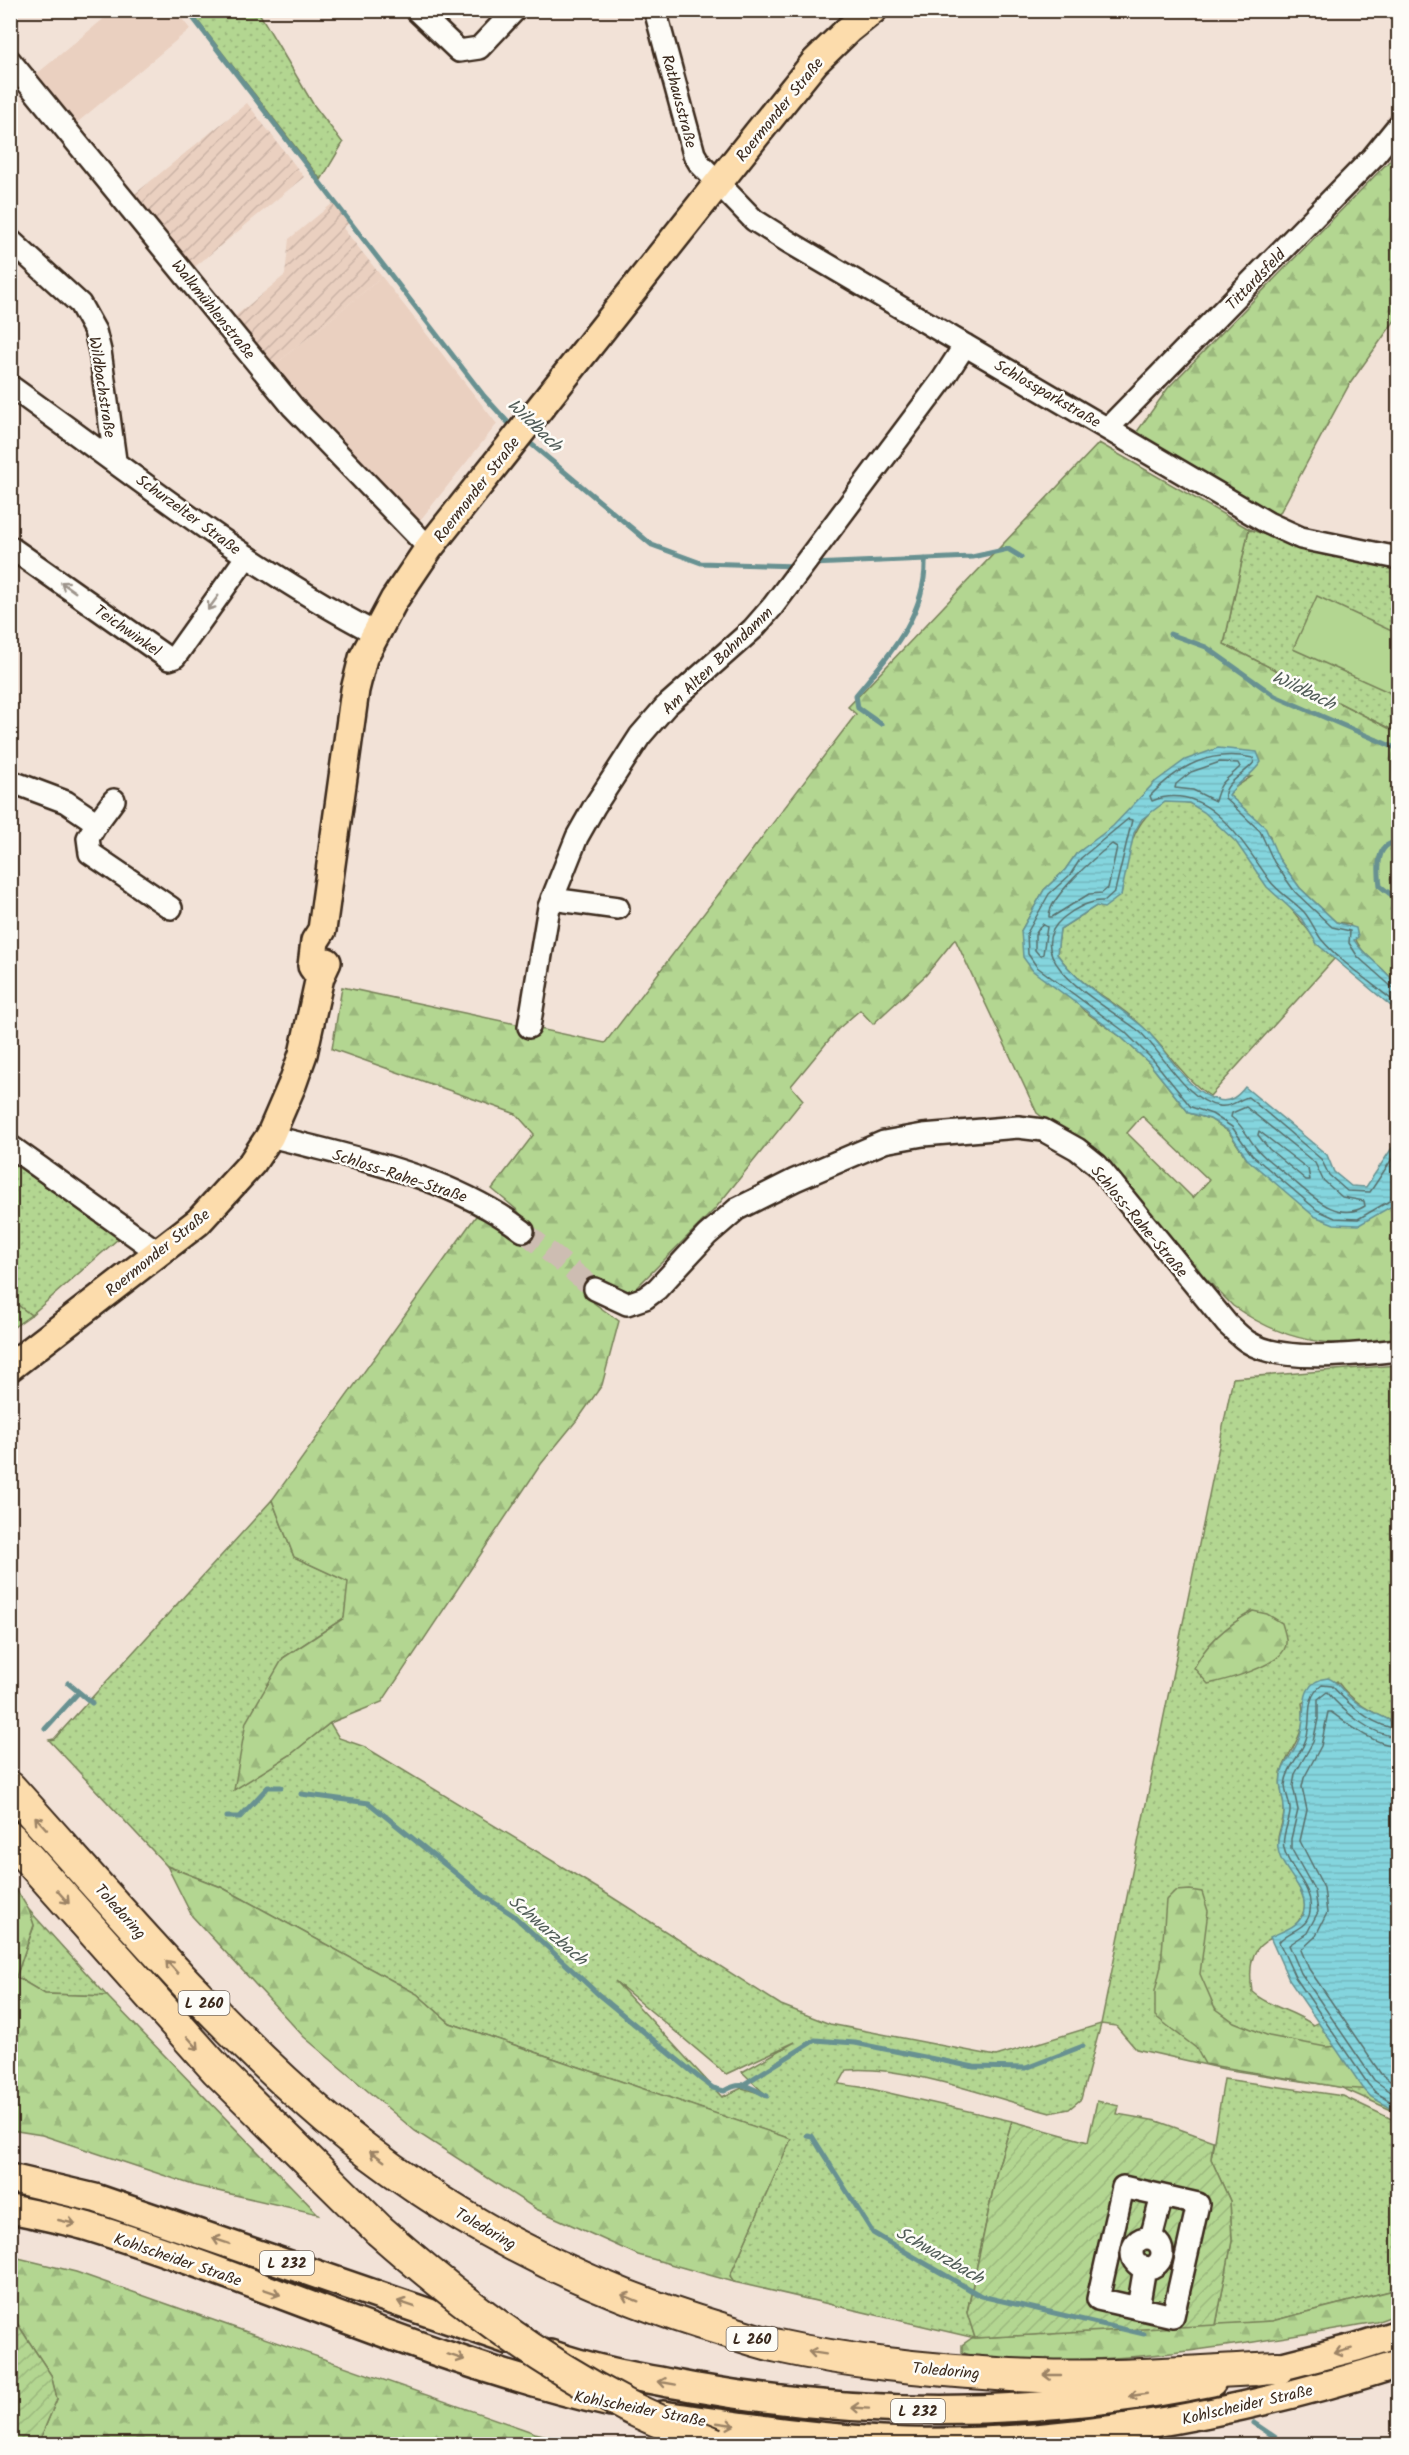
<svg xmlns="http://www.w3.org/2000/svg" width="1409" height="2455" font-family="Kalam,sans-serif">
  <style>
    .built { fill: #ead0c0 }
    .industrial { fill: url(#industrial-furrows) }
    .grass { fill: url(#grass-dots); stroke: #778058; stroke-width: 1.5; fill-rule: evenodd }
    .forest { fill: url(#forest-firs); stroke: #778058; stroke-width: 1.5; fill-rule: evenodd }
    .garden { fill: url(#garden-furrows); stroke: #778058; stroke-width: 1.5 }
    .pitch { fill: #b3d691; stroke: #778058; stroke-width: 1.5 }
    .water { fill: url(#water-rules); stroke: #679191; stroke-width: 1.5 }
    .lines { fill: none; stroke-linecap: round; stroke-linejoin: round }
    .shore { stroke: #586e6b; stroke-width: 1.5 }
    .stream { stroke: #679191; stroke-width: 5 }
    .minor-tunnel { stroke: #cdbdb2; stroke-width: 21; stroke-dasharray: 21 10; stroke-linecap: butt }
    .minor-casing { stroke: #3b2a1e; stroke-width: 26 }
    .major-casing { stroke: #3b2a1e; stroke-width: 32 }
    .highway-casing { stroke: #3b2a1e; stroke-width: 36 }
    .minor { stroke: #fdfcf7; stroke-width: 21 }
    .major { stroke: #fcdcac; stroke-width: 27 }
    .highway { stroke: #fcdcac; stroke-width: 32 }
    .highway-bridge-casing { stroke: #3b2a1e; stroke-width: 36; stroke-linecap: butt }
    .highway-bridge { stroke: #fcdcac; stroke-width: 32 }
    .oneway { stroke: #9c938a }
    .oneway2 { stroke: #9c8365 }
    .labels { text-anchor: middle; stroke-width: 5; stroke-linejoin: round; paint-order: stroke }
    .shield { fill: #fdfcf7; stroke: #75695f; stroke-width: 1.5 }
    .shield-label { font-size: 15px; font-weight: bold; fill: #3b2a1e }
    .street-label { font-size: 16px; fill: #3b2a1e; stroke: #fdfcf7 }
    .water-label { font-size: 18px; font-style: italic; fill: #515d58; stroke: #fdfcf7 }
  </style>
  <defs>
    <pattern id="industrial-furrows" width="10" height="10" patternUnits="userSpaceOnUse" patternTransform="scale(1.5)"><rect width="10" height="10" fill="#ead0c0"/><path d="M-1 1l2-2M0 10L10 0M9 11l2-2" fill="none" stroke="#cab3a5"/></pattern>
    <pattern id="grass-dots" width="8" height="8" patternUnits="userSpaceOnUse" patternTransform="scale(1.5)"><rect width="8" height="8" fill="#b3d691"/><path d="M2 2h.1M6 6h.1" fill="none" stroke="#9bb87d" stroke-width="1.8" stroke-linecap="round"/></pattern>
    <pattern id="forest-firs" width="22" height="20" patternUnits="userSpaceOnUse" patternTransform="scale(1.5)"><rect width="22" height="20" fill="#b3d691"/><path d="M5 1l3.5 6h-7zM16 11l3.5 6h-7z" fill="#9bb87d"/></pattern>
    <pattern id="garden-furrows" width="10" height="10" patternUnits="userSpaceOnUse" patternTransform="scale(1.5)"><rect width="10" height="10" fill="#b3d691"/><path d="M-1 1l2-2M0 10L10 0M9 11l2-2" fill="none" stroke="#9bb87d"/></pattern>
    <pattern id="water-rules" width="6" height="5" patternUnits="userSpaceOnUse" patternTransform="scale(1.5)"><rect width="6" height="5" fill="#84d5de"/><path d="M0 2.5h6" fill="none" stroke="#73b7be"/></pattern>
  </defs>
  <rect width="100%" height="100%" fill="#f2e2d7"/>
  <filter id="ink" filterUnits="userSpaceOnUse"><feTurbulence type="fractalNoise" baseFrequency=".0167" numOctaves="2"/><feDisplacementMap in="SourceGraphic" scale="12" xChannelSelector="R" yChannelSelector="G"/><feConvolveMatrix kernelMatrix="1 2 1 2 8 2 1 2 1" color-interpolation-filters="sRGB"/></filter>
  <g filter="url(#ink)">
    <path class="built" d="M113 11H176L190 29 73 126 33 77Z
      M382 277 497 424 417 524 271 368Z"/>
    <path class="industrial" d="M247 103 304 177 191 270 131 197Z
      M333 203 349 223 343 228 382 277 271 368 232 319 285 275 289 239Z"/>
    <path class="grass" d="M190 11H258L313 104 343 143 321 180Z
      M1249 529 1299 547 1398 568V733L1224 644Z
      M1165 802C1172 802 1181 801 1188 803 1225 811 1301 929 1334 959L1210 1096C1183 1078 1168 1051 1145 1029 1116 999 1083 991 1057 954L1060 929 1096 906 1121 895C1126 860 1130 819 1165 802Z
      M11 1162 119 1238 31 1315 11 1300Z
      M1398 1365V1724C1374 1713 1353 1704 1337 1681L1302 1703C1308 1735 1291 1744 1282 1771 1277 1786 1285 1797 1284 1811 1284 1821 1279 1829 1278 1838 1274 1863 1313 1891 1303 1913 1288 1948 1242 1923 1252 1992 1270 2008 1294 2010 1313 2025L1398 1984V2113L1340 2087 1224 2069 1136 2049 1116 2026 1101 2024 1081 2099 1069 2109 1050 2113C991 2097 906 2065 847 2070L839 2084 867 2088 1012 2121 997 2171 967 2312 975 2338 734 2282 730 2276 790 2139 450 2023 417 1994 221 1887 167 1866 49 1740 54 1739 272 1500 294 1557 349 1582 344 1618 283 1658 235 1789 290 1755 330 1723 339 1738 365 1747 607 1894 781 2005 830 2024 996 2056 1101 2024 1233 1378ZM615 1981 726 2074 795 2042 742 2072 766 2095 742 2088 722 2097Z
      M29 1910 107 1996 45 1994 16 1977 34 1926Z
      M1224 2079 1343 2096 1398 2122V2289L1272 2321 1216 2325 1232 2241 1230 2201 1211 2159Z"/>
    <path class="forest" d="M1398 152V316L1349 385 1277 518 1134 436 1168 388Z
      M1099 443 1249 529 1224 644 1398 733V988C1381 959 1360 962 1350 924L1336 922 1300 888 1279 859 1271 844 1270 836 1229 795 1234 788 1251 777 1155 782 1113 827 1076 854 1065 870 1044 890 1021 931 1084 1011 1121 1037 1150 1064 1189 1113 1210 1119 1229 1132 1247 1159 1392 1206 1398 1199V1235L1393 1239 1398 1244V1341C1331 1346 1290 1346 1233 1306L1058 1129 1037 1113 955 939 926 975 873 1024 860 1010 838 1029 791 1086 803 1100 714 1210 634 1290 590 1295 594 1303 619 1321 602 1385 581 1415 541 1464 382 1702 330 1723 290 1755 234 1790 246 1722 283 1658 344 1618 348 1582 294 1557 272 1500 476 1216 509 1229 528 1224 517 1210 492 1189 534 1134 516 1114 332 1049 342 987 605 1043 856 714 848 707ZM1142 1116 1209 1180 1193 1198 1127 1133Z
      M1253 1611 1267 1614 1282 1623C1284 1631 1289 1642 1284 1650 1275 1667 1226 1680 1208 1684L1194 1668C1206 1643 1229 1624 1253 1611Z
      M167 1866 221 1887 417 1994 450 2023 791 2139 730 2276 734 2282 638 2255 536 2209 415 2131 304 2037 192 1916Z
      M11 1881 29 1910 34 1925 16 1977 45 1994 107 1996 318 2214 196 2186 42 2135 11 2130Z
      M1190 1890 1202 1892 1208 1911 1200 1974 1215 2008 1234 2022 1269 2036 1326 2047 1358 2045 1388 2091 1344 2088 1205 2064 1196 2048 1155 2016V1991L1161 1966 1166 1900 1175 1891Z
      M10 2256 76 2272 535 2433 581 2444H401L379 2436 385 2444H38L57 2399 51 2375 11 2314Z
      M1398 2289V2314L1376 2322C1263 2341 1149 2362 1033 2360 1009 2359 984 2363 962 2352V2345L972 2338 1272 2321Z"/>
    <path class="garden" d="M1097 2101 1119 2106 1117 2114 1157 2121 1213 2141 1211 2159 1230 2201 1232 2241 1216 2325 975 2338 967 2313 997 2171 1012 2121 1088 2142Z
      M11 2314 51 2375 57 2399 38 2444H11Z"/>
    <path class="pitch" d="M1317 596 1398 634V682L1393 694 1293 649Z
      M11 1300 31 1315 11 1329Z"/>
    <path class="water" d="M1218 748 1257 752 1261 762C1251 777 1237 782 1229 795L1265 827 1279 859 1300 888 1336 922 1356 928 1358 937 1354 940C1366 959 1387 968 1398 988V1012L1317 944 1301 918 1267 887 1236 842 1204 812 1189 803 1165 802 1142 819 1134 833 1121 895 1104 908 1096 906 1060 929 1057 954C1081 988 1113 1001 1143 1027 1166 1047 1187 1093 1218 1100 1230 1103 1238 1096 1245 1087L1327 1155 1334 1172 1351 1186 1366 1187 1398 1139V1199L1392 1206 1359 1225 1334 1224 1314 1216 1247 1159 1229 1131 1210 1119 1189 1113 1150 1064 1121 1037 1033 971 1023 957 1021 931 1044 890 1065 870 1076 854 1113 826 1155 782 1185 760Z
      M1328 1678C1339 1682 1340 1689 1348 1696 1363 1709 1381 1716 1398 1724V2112L1371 2097 1363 2088 1289 1980 1270 1937C1282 1931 1302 1926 1304 1910 1308 1887 1280 1870 1278 1848 1276 1834 1286 1823 1284 1808 1283 1793 1277 1784 1283 1769 1288 1757 1297 1748 1300 1736 1307 1715 1296 1681 1328 1678Z"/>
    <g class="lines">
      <path class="shore" d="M1220 762 1238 763 1240 767C1225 782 1221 779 1215 801L1193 790 1175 788 1176 784 1191 772Z
        M1112 844 1117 847 1108 888 1102 893 1089 894 1052 917H1049C1048 898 1096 856 1112 844Z
        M1042 924 1047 927 1043 954 1040 956 1035 950V935Z
        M1398 990 1393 988 1358 957 1349 943 1350 931 1332 927 1295 892 1274 862 1260 831 1225 798C1222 783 1246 774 1254 762L1253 758C1210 749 1180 765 1150 796L1152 801C1207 779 1243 843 1270 881 1279 893 1294 901 1304 912 1311 920 1315 931 1321 939 1341 963 1375 985 1398 1005
        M1246 1107 1315 1163 1323 1180 1342 1197 1364 1201 1365 1206C1337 1224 1310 1194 1289 1177 1279 1168 1266 1160 1257 1149 1248 1138 1243 1125 1231 1117L1232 1113Z
        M1259 1131 1308 1169 1310 1180H1306L1269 1149 1258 1135Z
        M1398 1150 1370 1192 1347 1191 1329 1175 1321 1159 1248 1097C1239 1099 1231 1108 1219 1106 1187 1102 1162 1052 1140 1032 1115 1010 1013 961 1063 918 1074 909 1090 900 1104 901L1115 891 1132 820 1128 819 1081 858 1070 875 1049 894 1027 933 1028 954 1037 967 1125 1032 1154 1061 1191 1107 1212 1114 1232 1127 1252 1155 1317 1210 1335 1218 1358 1219 1398 1196
        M1398 1729C1372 1726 1349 1705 1332 1686L1322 1685C1303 1699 1313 1719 1306 1739 1301 1755 1287 1767 1285 1785 1285 1794 1291 1803 1290 1812 1289 1824 1281 1836 1284 1848 1288 1870 1314 1886 1310 1911 1308 1930 1288 1930 1279 1942L1295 1977 1368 2084 1375 2092 1398 2106
        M1398 1737C1371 1735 1344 1712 1327 1692L1318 1699V1719L1313 1742 1295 1774 1293 1786 1298 1810 1291 1839V1848L1315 1891 1318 1912 1307 1933 1289 1945 1301 1973 1374 2080 1398 2097
        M1398 1746C1375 1745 1350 1726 1331 1712H1328L1321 1746 1304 1778 1302 1787 1307 1810 1300 1841 1324 1888 1327 1913 1315 1937 1301 1950 1309 1969 1381 2074 1398 2087"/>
      <path class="stream" d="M187 10 484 396 513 428
        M524 438 652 545 701 563 797 566
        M812 564 972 557 1008 549 1021 557
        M1170 634 1206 647 1275 696 1398 749
        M881 724 858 708 856 695C889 655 927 614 925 559
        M1398 842C1375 843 1378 869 1380 886L1398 900
        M68 1683 92 1703
        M45 1729 79 1692
        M301 1794 369 1803 484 1896 513 1915 599 1995 702 2080 713 2088 724 2091C742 2080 750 2087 767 2096
        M227 1817H240L268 1787H281
        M744 2084 815 2040 855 2043 974 2067 1026 2068 1083 2046
        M807 2135 812 2136 873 2233 981 2296 1144 2334
        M1254 2423 1285 2444"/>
      <path class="minor-tunnel" d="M523 1231 595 1289"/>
      <g class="minor-casing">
        <path id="minor" d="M416 10 459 51 479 48 515 10
          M655 10 694 154 700 164 754 220 789 242 1268 523 1301 538 1398 558
          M10 61 293 407 429 548
          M10 240 80 304 95 331 100 351 115 460
          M10 386C129 471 245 565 375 633
          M1108 428 1372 158 1398 126
          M10 547 169 659 175 657 247 556
          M10 781 66 802 97 823 114 800
          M97 823 88 838 90 853 171 908
          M552 899 618 908
          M529 1027 549 907 577 837 594 807 640 736 666 706 753 629 773 606 943 379 965 345
          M270 1136C356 1158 451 1176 523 1231
          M10 1146 159 1253
          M595 1289 627 1304 645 1298 657 1289 707 1235 737 1209 795 1180 884 1142 923 1135 1018 1127 1043 1130 1077 1149 1097 1165 1227 1324C1234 1330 1241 1338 1248 1342 1282 1364 1360 1354 1398 1350
          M1123 2187 1198 2204 1173 2316 1098 2299Z
          M1151 2238 1162 2196
          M1132 2253a15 15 0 1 1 30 0a15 15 0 1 1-30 0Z
          M1138 2308 1145 2267"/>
      </g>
      <g class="major-casing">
        <path id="major" d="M320 977 312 966 315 941 322 930 355 690 363 658 394 600 429 548 757 134 815 62 848 30 873 10
          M10 1367 198 1222 252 1163 270 1136 292 1085 303 1054 320 977 327 962
          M10 2178 95 2198 508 2340
          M10 2209C35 2214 61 2219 86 2226 262 2280 431 2362 611 2403
          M550 2354C597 2371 648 2379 697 2388 869 2418 1041 2417 1212 2382
          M1259 2372 1357 2347 1398 2334
          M663 2415C744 2427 825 2440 907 2442 1074 2445 1239 2414 1398 2364"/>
      </g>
      <g class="highway-casing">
        <path id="highway" d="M10 1788C112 1901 211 2020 327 2119 441 2215 578 2287 721 2329 740 2335 759 2342 778 2346 850 2362 924 2369 997 2374 1090 2381 1185 2372 1278 2368
          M10 1838 217 2070 379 2230"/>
      </g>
      <use href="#minor" class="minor"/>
      <use href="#major" class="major"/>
      <use href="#highway" class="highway"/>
      <g class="highway-bridge-casing">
        <path id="highway-bridge" d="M379 2230C456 2298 536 2359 627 2406 656 2421 686 2432 715 2444"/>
      </g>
      <use href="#highway-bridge" class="highway-bridge"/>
    </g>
    <defs><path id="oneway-shaft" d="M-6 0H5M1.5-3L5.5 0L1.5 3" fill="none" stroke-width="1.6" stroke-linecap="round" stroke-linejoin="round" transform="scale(1.5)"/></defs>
    <g class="oneway">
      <use href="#oneway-shaft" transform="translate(68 587) rotate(-145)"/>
      <use href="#oneway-shaft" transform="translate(213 603) rotate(126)"/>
    </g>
    <g class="oneway2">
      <use href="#oneway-shaft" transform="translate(41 1823) rotate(-132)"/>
      <use href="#oneway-shaft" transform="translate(63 1897) rotate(48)"/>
      <use href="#oneway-shaft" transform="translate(172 1967) rotate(-132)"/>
      <use href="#oneway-shaft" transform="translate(193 2043) rotate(48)"/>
      <use href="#oneway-shaft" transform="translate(377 2156) rotate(-144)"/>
      <use href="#oneway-shaft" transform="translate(67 2222) rotate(13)"/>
      <use href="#oneway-shaft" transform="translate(221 2241) rotate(-161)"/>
      <use href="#oneway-shaft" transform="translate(272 2292) rotate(19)"/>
      <use href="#oneway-shaft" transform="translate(630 2298) rotate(-158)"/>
      <use href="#oneway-shaft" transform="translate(406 2304) rotate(-161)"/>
      <use href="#oneway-shaft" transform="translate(1343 2351) rotate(165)"/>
      <use href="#oneway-shaft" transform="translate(817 2353) rotate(-171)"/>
      <use href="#oneway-shaft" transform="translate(456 2357) rotate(18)"/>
      <use href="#oneway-shaft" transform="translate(1052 2375) rotate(-180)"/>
      <use href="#oneway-shaft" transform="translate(667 2383) rotate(-170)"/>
      <use href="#oneway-shaft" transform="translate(1138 2395) rotate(172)"/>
      <use href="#oneway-shaft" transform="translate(860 2408) rotate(-176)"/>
      <use href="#oneway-shaft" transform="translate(726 2424) rotate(8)"/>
    </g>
  </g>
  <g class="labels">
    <g class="shield">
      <rect x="178.5" y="1991" width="51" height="24" rx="4.5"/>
      <rect x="260" y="2251" width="54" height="24" rx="4.5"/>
      <rect x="726.5" y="2327" width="51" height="24" rx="4.5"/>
      <rect x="891" y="2399" width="54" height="24" rx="4.5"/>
    </g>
    <g class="shield-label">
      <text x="204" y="2008">L 260</text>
      <text x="287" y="2268">L 232</text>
      <text x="752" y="2344">L 260</text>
      <text x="918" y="2416">L 232</text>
    </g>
    <g class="street-label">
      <text transform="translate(680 101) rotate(75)" y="6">Rathausstraße</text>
      <text transform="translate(779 109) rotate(-51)" y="6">Roermonder Straße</text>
      <text transform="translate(1255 279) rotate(-46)" y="6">Tittardsfeld</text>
      <text transform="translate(214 309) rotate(51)" y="6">Walkmühlenstraße</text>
      <text transform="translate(103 387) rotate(81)" y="6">Wildbachstraße</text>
      <text transform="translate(1048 393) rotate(30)" y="6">Schlossparkstraße</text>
      <text transform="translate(476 489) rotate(-52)" y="6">Roermonder Straße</text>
      <text transform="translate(189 514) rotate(36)" y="6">Schurzelter Straße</text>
      <text transform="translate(128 630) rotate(35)" y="6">Teichwinkel</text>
      <text transform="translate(717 660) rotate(-44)" y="6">Am Alten Bahndamm</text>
      <text transform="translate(400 1175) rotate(18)" y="6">Schloss-Rahe-Straße</text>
      <text transform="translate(1140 1221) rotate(50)" y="6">Schloss-Rahe-Straße</text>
      <text transform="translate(157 1252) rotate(-39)" y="6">Roermonder Straße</text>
      <text transform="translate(121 1911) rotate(48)" y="6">Toledoring</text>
      <text transform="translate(486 2228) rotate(30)" y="6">Toledoring</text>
      <text transform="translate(178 2259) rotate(19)" y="6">Kohlscheider Straße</text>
      <text transform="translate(946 2370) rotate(5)" y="6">Toledoring</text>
      <text transform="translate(1247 2404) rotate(-13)" y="6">Kohlscheider Straße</text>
      <text transform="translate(640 2408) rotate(11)" y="6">Kohlscheider Straße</text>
    </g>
    <g class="water-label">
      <text transform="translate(535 425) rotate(44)" y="6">Wildbach</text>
      <text transform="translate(1304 690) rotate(26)" y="6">Wildbach</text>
      <text transform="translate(548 1930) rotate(41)" y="6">Schwarzbach</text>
      <text transform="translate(940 2255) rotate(30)" y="6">Schwarzbach</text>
    </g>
  </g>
  <rect width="1409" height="2455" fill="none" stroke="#fdfcf7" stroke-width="36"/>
  <rect x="18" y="18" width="1373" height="2419" fill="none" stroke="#3b2a1e" stroke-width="2" filter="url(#ink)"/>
</svg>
